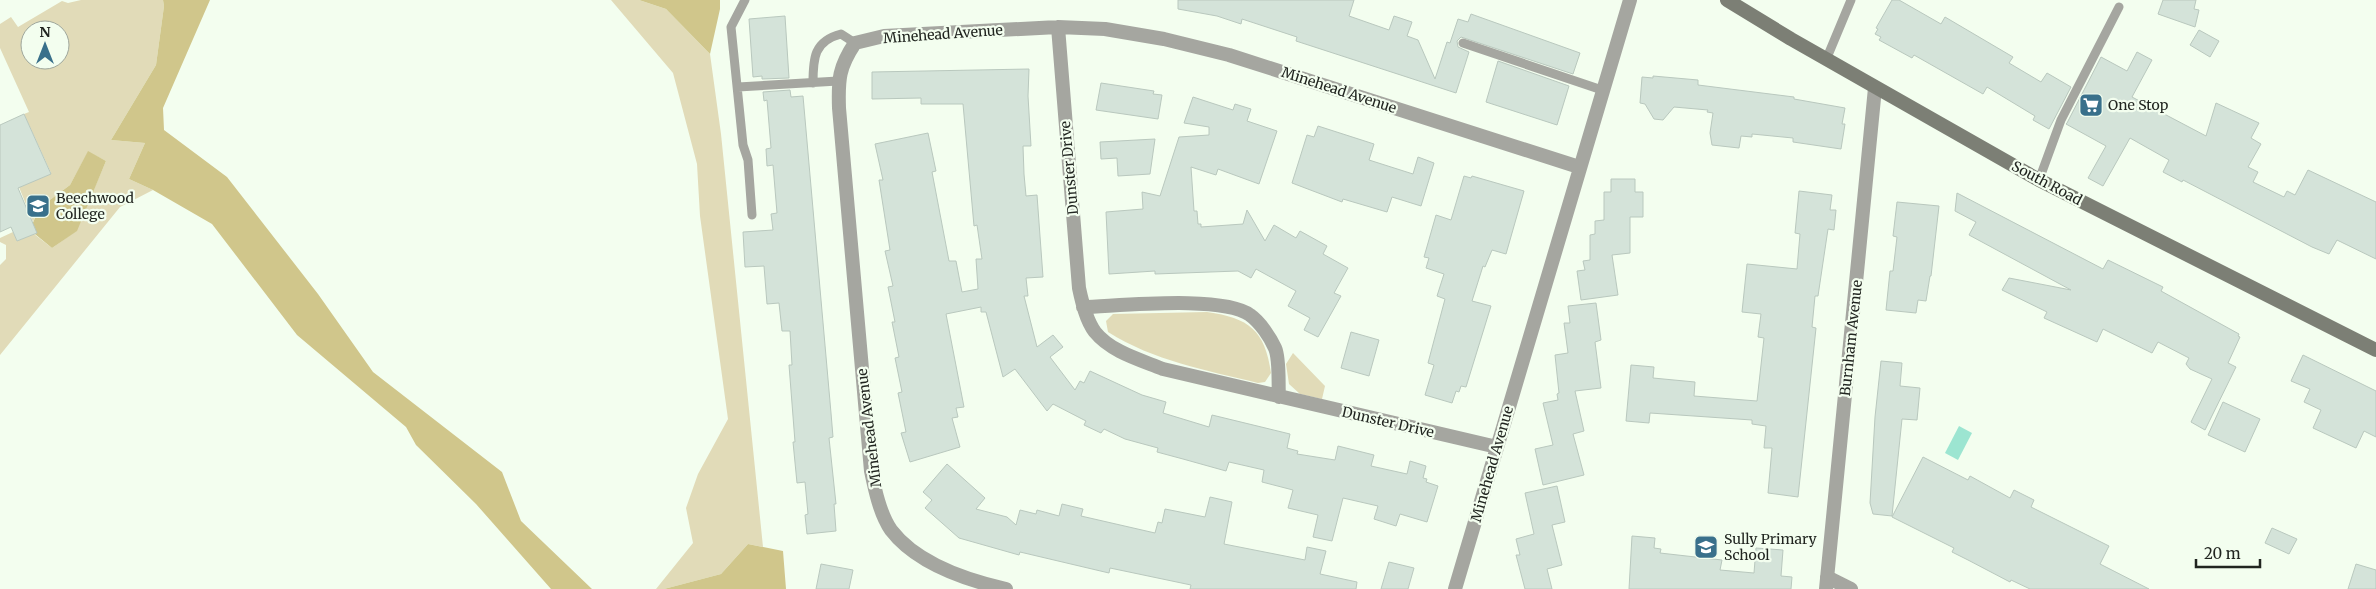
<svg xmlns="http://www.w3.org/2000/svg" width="2376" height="589" font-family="Merriweather,serif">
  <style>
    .green { fill: #e1dbb8; fill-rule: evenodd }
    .forest { fill: #d0c68b }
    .water { fill: #9ce5d1 }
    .building { fill: #d4e3d9; stroke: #b9c8be }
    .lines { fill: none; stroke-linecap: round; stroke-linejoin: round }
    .service { stroke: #a5a6a0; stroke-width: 9 }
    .minor { stroke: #a5a6a0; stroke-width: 14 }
    .secondary { stroke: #7c7f75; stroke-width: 14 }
    .labels { text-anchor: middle; stroke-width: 4.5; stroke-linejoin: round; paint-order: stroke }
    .street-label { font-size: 14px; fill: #212520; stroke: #f3feef }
    .poi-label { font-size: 14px; fill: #212520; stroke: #f3feef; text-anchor: start }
  </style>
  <rect width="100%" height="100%" fill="#f3feef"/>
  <path class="green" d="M81 0H163L164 6 156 65 111 140 145 143 129 179 153 190 120 207 0 355V265L6 259V245L0 242V238L13 232 17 241 34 234 52 248 76 231 106 161 88 152 70 185 39 208 33 222 19 187 51 173 24 114 29 112 0 48V24L11 17 18 27 62 1 68 3ZM30 30H60V60H30Z
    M611 0H639L666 9 710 54 721 134 763 547 748 544 721 574 664 589H656L693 543 686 508 698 474 728 419 700 216 697 164 673 73Z
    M1207 312C1249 318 1265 330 1271 373L1265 382 1258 383C1206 370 1154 361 1108 332L1106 321 1113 314Z
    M1293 353 1325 386 1322 399 1300 394 1289 384 1286 364Z"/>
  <path class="forest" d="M163 0H210L163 108 164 130 227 177 318 294 373 372 502 472 521 521 592 589H551L476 504 416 445 406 427 297 335 212 224 153 190 129 179 145 143 111 140 156 65 164 6Z
    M639 0H720V9L710 54 666 9Z
    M88 151 106 161 77 231 52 248 30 230 39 208 70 185Z
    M748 544 783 551 786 589H664L721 574Z"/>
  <path class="water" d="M1959 426 1972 433 1958 460 1945 453Z"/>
  <path class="building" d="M1178 0H1354L1349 16 1389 30 1394 16 1412 22 1407 36 1418 40 1435 79 1447 42 1450 43 1458 19 1468 22 1471 14 1580 53 1573 74 1461 37 1457 41 1458 47 1469 52 1456 93 1296 41 1297 37 1242 19 1241 24 1217 16 1178 9Z
    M1892 0H1899L1941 24 1945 17 2013 57 2009 63 2041 82 2047 73 2071 87 2049 129 2033 120 2035 116 1987 87 1983 94 1914 55 1912 58 1879 40 1881 37 1875 34 1878 29 1876 28Z
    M2163 0H2196L2194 9 2199 10 2195 27 2158 14Z
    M785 16 789 78 762 79V76L753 77 749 19Z
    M2199 30 2219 41 2210 57 2190 45Z
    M2137 52 2152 60 2132 97 2206 136 2216 103 2259 123 2251 138 2261 144 2248 167 2258 172 2253 182 2284 197 2287 191 2295 195 2308 170 2376 202V259L2337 240 2329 254 2312 247 2183 180 2182 182 2163 172 2169 160 2130 138 2103 186 2088 178 2106 146 2066 124 2067 123 2101 57 2127 71Z
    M1498 61 1569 86 1557 125 1486 102Z
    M1029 69 1028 96 1031 146H1023L1024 174 1026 196 1037 195 1043 277 1026 278 1028 296H1024L1037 347 1053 335 1063 347 1050 357 1075 390 1080 381 1084 383 1090 371 1142 395 1166 402 1163 413 1209 427 1212 415 1290 434 1287 448 1298 451 1297 454 1335 460 1338 446 1374 455 1371 466 1407 474 1410 461 1426 466 1423 478 1427 479 1426 482 1438 486 1427 522 1400 514 1396 526 1374 519 1378 506 1343 498 1332 541 1313 537 1318 515 1288 508 1293 490 1262 482 1264 470 1229 462 1226 471 1183 459 1157 452 1158 448 1125 439 1104 429 1101 433 1084 425 1086 421 1053 404 1047 411 1015 369 1003 377 986 312H981V307L946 314 964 407 956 408 958 417 952 418 960 447 910 462 901 433 906 432 898 393 902 392 895 358 899 357 892 322H895L888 287 893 286 885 251 890 250 879 180H883L875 144 928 133 936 171 932 172 949 261H956L962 292 978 289 976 259H982L977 225 974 226 963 104H921V98L872 99V72Z
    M1653 76 1698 80V85L1794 97V99L1845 108 1842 124H1845L1841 149 1793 142V138L1752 134V137L1741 136 1739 148 1712 145 1710 133 1713 113 1707 112 1708 110 1674 107 1663 120 1654 119 1645 104 1640 103 1642 77 1653 78Z
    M1101 83 1154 91 1153 94 1162 95 1158 119 1096 110Z
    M790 90 791 97 803 96 831 413 833 437 829 438 836 504H834L836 531 807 534 805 515 808 514 805 482 797 483 793 442H795L789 365H792L790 331H782L779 303 767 304 764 266 745 267 743 232 773 230 771 214 777 213 773 165 767 166 766 149 771 148 767 100 764 101 763 92Z
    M1193 97 1233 110 1235 104 1251 109 1247 121 1277 131 1259 184 1218 169 1216 175 1191 167 1194 211H1197L1198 224H1201V227L1243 224 1247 210 1265 241 1274 225 1296 238 1300 231 1327 246 1323 254 1348 268 1334 293 1341 296 1318 337 1304 330 1310 318 1288 306 1296 291 1256 269 1251 278 1238 271 1155 274V271L1109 274 1106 212 1143 209 1142 192 1160 196 1179 137 1209 135V127L1184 123Z
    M24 114 51 174 18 188 37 233 17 241 11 227 0 232V125Z
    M1318 126 1374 144 1369 160 1413 174 1418 157 1434 163 1421 206 1392 197 1387 212 1343 199 1342 202 1292 183 1307 135 1314 137Z
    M1155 139 1150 174 1118 176 1117 158 1101 159 1100 142Z
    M1464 176 1471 178 1472 176 1524 191 1506 254 1492 250 1485 267 1483 266 1472 301 1491 306 1466 387 1461 386 1459 392 1456 391 1452 403 1425 395 1434 365 1428 363 1445 299 1437 296 1444 274 1426 268 1429 258 1424 257 1436 215 1451 220Z
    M1611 179H1635V192H1643V217H1630V253L1612 255 1618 295 1581 300 1577 271 1585 270 1583 261 1590 260V235L1595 234V221L1604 220V192H1611Z
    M1799 191 1832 195 1830 210H1836L1834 230 1828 229 1818 296H1815L1812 327 1816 328 1798 497 1768 493 1772 448H1764L1766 426 1752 424V420L1650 413 1649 423 1626 421 1631 365 1654 367 1653 378 1695 382 1694 396 1757 401 1764 338 1758 337 1761 314 1742 312 1747 264 1797 269 1800 234 1795 233Z
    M1957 193 2103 269 2108 260 2163 287 2161 291 2239 334 2238 336 2240 337 2228 363 2236 367 2205 430 2191 422 2212 379 2190 369 2186 364 2189 358 2158 342 2152 353 2103 329 2097 342 2044 318 2047 312 2002 290 2009 278 2071 290 1969 235 1976 222 1955 211Z
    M1897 202 1939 206 1931 276H1930L1926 301 1918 300 1916 313 1886 310 1890 271H1893L1897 237 1893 236Z
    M1596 303 1601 340 1595 342 1601 388 1575 391 1584 431 1573 434 1584 475 1543 485 1535 449 1553 445 1543 403 1558 400 1557 394 1559 393 1555 355 1568 353 1564 323H1570L1568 306Z
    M1351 332 1379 340 1369 376 1341 368Z
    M2303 355 2376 391V437L2364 431 2356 448 2313 428 2321 410 2304 402 2310 389 2291 381Z
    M1881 361 1902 363 1900 386 1920 388 1917 420 1902 419 1892 516 1873 514 1870 503 1875 417Z
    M2223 402 2260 419 2245 452 2208 435Z
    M1923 457 1968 480 1970 476 2010 498 2014 490 2034 500 2031 507 2109 546 2100 564 2149 589H2030L2011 580 2010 582 1968 560 1952 552 1954 548 1892 517Z
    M947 464 985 498 976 509 1007 517 1016 525 1020 510 1036 514 1037 510 1059 516 1062 504 1083 509 1081 516 1155 533 1158 522 1162 523 1165 509 1205 517 1210 497 1232 502 1224 544 1305 560 1307 547 1326 551 1320 574 1357 582 1356 589H1190L1191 585 1110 568 1109 573 1020 552 1019 555 959 538 925 508 932 500 923 492Z
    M1557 486 1565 522 1552 525 1562 565 1547 569 1552 589H1525L1516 555H1520L1516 539 1534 534 1525 493Z
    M2272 528 2297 539 2289 554 2265 543Z
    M1632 536 1655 538 1654 548 1661 549 1660 553 1722 560 1720 570 1754 573 1756 548 1783 550 1781 576 1792 577 1791 589H1629Z
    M1389 562 1414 568 1408 589H1381Z
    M821 564 853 570 849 589H816Z
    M2356 564 2376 570V589H2348Z"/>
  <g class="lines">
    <path class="service" d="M745 0 731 27 743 145 748 160 752 215
      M1463 43 1602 90
      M1826 60 1851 0
      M813 83C813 58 814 41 841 34L855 43
      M738 87 838 81
      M2039 180 2061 120 2119 7"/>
    <path class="minor" d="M1058 27 1079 288C1082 302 1086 320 1095 332 1111 352 1141 360 1163 369L1497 447
      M1083 307C1119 306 1223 295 1250 315 1260 322 1270 337 1275 348 1280 359 1278 384 1279 397
      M1827 577 1851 589
      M1006 589C966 580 917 564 891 530 880 514 875 490 871 471L839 108C838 79 839 67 855 43L884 36 1058 27 1105 29 1164 39 1229 55 1579 167
      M1455 589 1630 0
      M1826 589 1875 88"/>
    <path class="secondary" d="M1727 0 1791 39 2039 180 2376 350"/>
  </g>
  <defs>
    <g id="supermarket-square" transform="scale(1.25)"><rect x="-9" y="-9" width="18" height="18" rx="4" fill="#39708b" stroke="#f3feef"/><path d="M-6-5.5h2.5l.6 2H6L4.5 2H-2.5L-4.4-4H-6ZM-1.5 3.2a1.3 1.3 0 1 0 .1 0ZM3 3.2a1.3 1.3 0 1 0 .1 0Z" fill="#fff"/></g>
    <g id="university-square" transform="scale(1.25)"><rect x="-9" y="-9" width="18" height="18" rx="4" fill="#39708b" stroke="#f3feef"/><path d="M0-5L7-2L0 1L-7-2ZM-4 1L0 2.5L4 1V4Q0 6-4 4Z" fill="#fff"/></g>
    <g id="school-square" transform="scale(1.25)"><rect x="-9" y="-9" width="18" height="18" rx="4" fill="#39708b" stroke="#f3feef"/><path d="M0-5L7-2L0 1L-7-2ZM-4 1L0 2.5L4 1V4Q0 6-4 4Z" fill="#fff"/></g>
  </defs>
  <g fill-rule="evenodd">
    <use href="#supermarket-square" x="2091" y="105"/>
    <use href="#university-square" x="38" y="206"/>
    <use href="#school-square" x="1706" y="547"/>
  </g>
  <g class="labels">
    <g class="street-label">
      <text transform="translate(943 34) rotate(-4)" y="5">Minehead Avenue</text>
      <text transform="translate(1339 90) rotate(18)" y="5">Minehead Avenue</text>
      <text transform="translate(1069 168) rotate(-95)" y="5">Dunster Drive</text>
      <text transform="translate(2047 183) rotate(28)" y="5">South Road</text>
      <text transform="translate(1851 338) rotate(-84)" y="5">Burnham Avenue</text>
      <text transform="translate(1388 422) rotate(13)" y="5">Dunster Drive</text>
      <text transform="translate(869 428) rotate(-97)" y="5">Minehead Avenue</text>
      <text transform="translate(1492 464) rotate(-74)" y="5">Minehead Avenue</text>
    </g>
    <g class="poi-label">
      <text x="2108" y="110">One Stop</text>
      <text x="56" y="203">Beechwood<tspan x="56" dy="16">College</tspan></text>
      <text x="1724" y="544">Sully Primary<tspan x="1724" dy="16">School</tspan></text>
    </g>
  </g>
  <g transform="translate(45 45)"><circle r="24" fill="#f3feef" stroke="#9fa79c"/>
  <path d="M0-4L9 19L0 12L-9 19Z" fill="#39708b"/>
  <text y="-8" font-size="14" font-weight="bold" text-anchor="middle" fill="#212520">N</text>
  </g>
  <path d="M2196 559v8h64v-8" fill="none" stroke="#212520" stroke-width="2.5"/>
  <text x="2204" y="559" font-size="15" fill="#212520" stroke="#f3feef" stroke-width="4" paint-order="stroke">20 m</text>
</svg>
